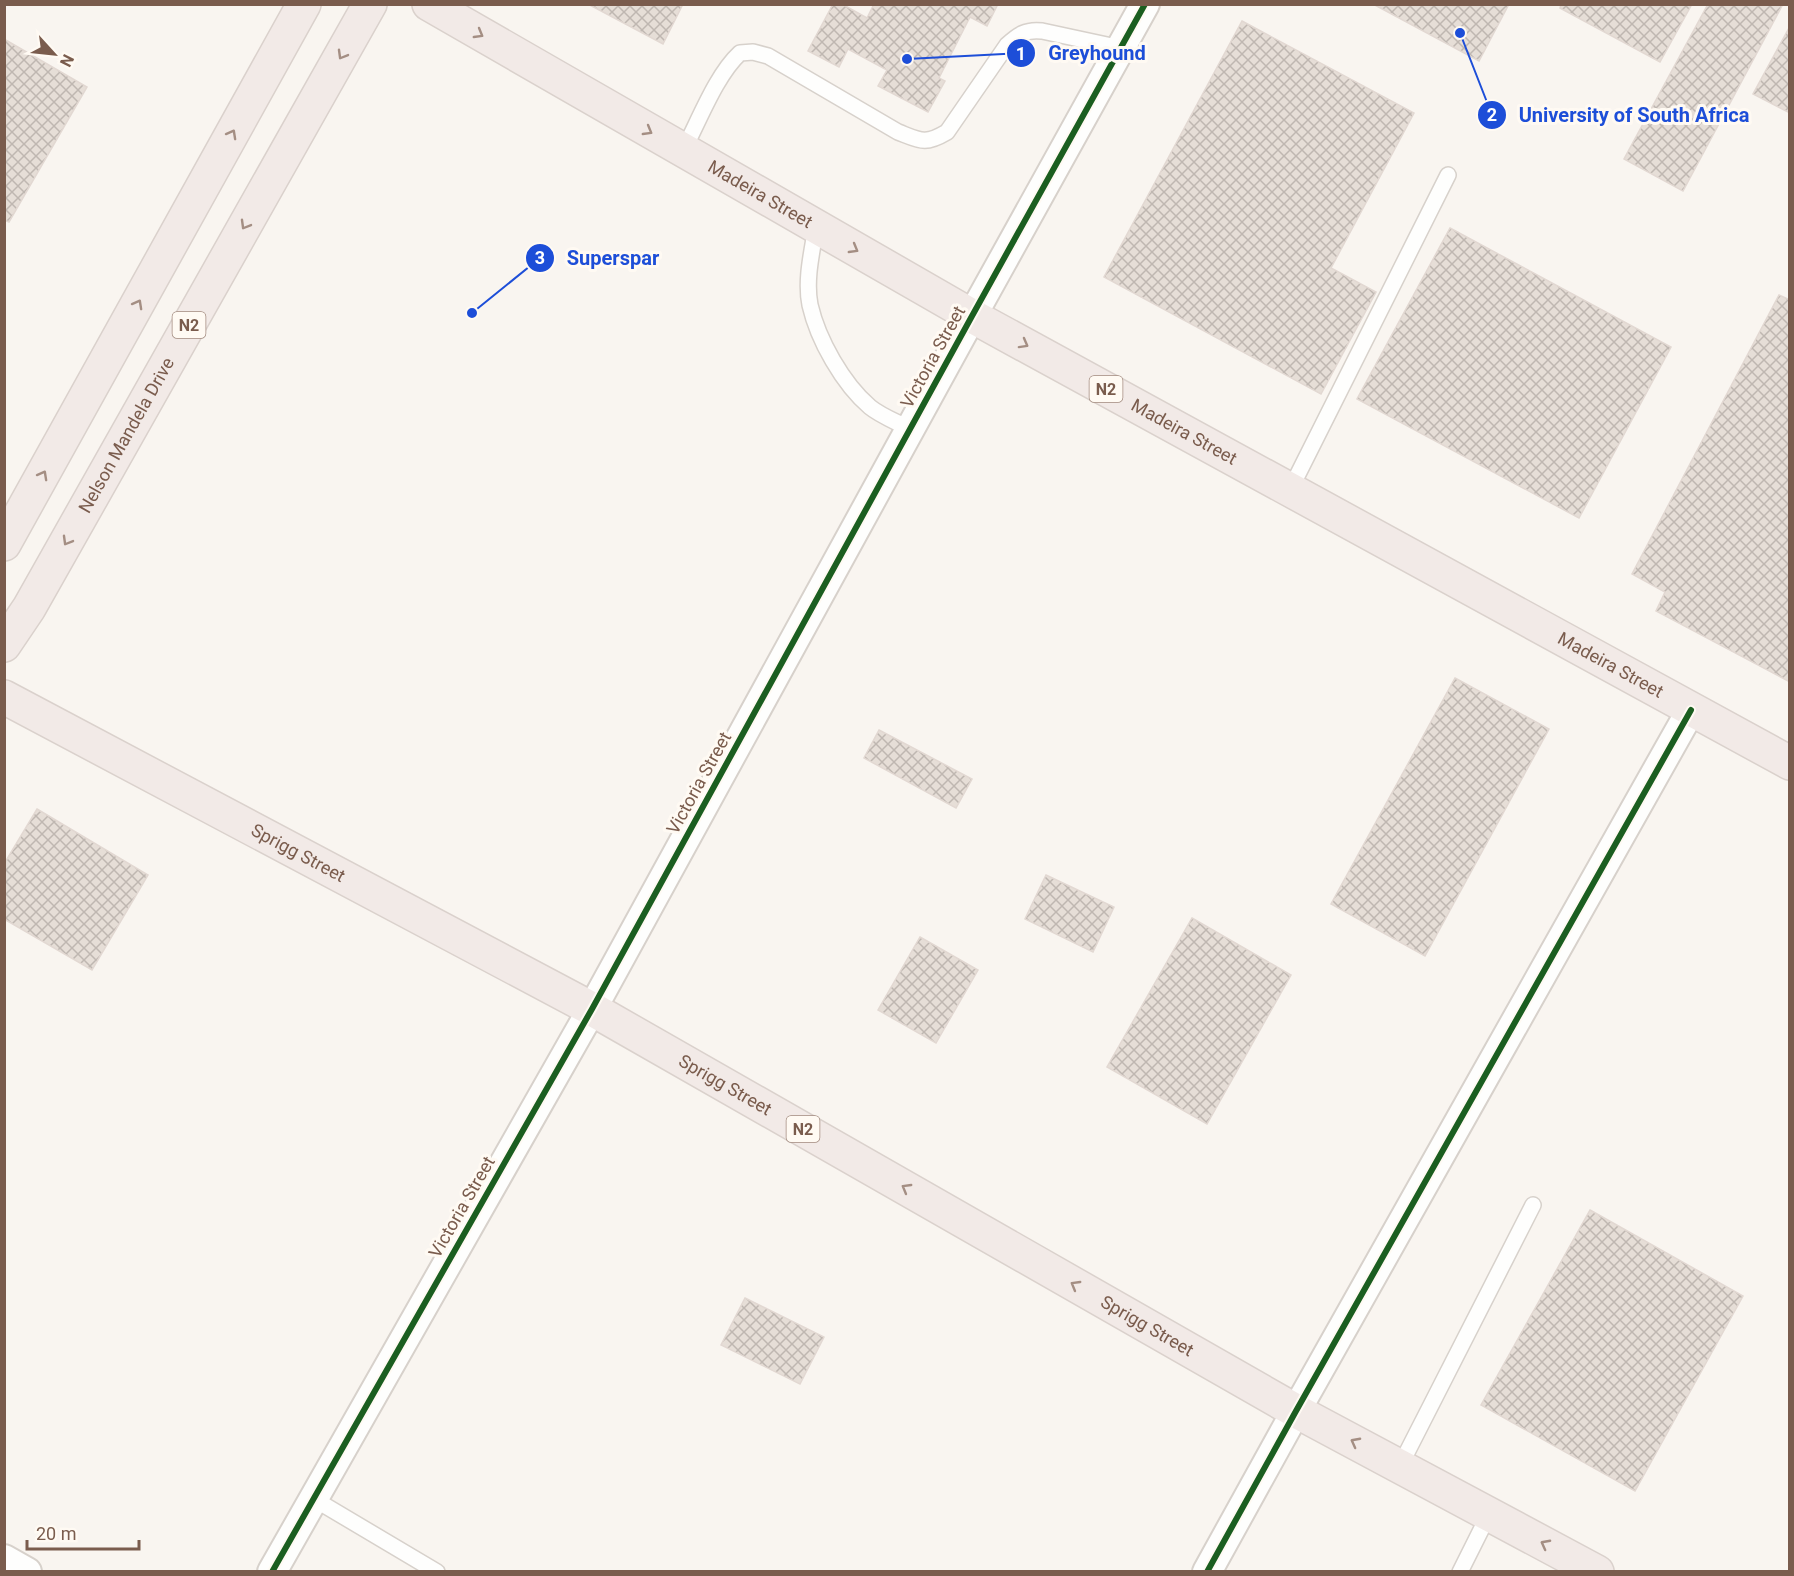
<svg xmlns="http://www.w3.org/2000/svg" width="1794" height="1576" font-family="Roboto,sans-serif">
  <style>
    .building { fill: url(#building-cross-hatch); stroke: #e2d8d2; stroke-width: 1.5 }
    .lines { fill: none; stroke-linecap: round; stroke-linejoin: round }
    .lane-casing { stroke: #d7d1cb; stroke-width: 18 }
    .street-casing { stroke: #d7d1cb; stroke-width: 32 }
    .highway-casing { stroke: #dad1cc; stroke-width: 36 }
    .lane { stroke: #fefefd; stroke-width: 15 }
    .street { stroke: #fefefd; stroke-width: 28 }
    .highway { stroke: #f2eae7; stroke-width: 33 }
    .cycleway-casing { stroke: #fffaf3; stroke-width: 10 }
    .cycleway { stroke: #1b5e20; stroke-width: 6 }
    .oneway { stroke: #a48e83 }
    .labels { text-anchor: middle; stroke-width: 6; stroke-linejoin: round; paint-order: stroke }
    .shield { fill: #fffaf3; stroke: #a28b7f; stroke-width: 1.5 }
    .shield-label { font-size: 16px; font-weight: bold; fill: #7a5c4d }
    .street-label { font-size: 18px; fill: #7a5c4d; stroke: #fffaf3 }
    .leader { fill: none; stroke: #1d4ed8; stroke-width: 2 }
    .callout-dot { fill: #1d4ed8; stroke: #fffaf3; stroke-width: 2 }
    .mark-label { font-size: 18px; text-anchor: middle; font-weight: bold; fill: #fff }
    .callout-label { font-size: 20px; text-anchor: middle; font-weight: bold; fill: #1d4ed8; stroke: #fffaf3; stroke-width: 6; stroke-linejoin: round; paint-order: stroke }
  </style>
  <defs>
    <pattern id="building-cross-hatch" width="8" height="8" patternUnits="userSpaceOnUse" patternTransform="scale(1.5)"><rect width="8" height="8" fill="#e6ded7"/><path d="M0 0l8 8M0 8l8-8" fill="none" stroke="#bfb7b1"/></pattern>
  </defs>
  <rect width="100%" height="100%" fill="#f9f5f0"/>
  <path class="building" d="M588 4H683L663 44Z
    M833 4H842L867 18 874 4H998L987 26 970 17 939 78 945 81 928 112 878 86 887 70 848 49 839 67 808 51Z
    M1373 4H1509L1479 61Z
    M1561 4H1692L1660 62 1560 8Z
    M1708 4H1783L1683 191 1624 159Z
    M1242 21 1414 113 1331 268 1376 292 1321 394 1104 277Z
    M1790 26V113L1753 94Z
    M4 39 87 87 9 222 4 220Z
    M1450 228 1671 347 1579 518 1357 399Z
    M1779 295 1790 300V682L1656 611 1665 592 1632 574Z
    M1455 678 1549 729 1425 956 1331 904Z
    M879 730 972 779 956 808 864 758Z
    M37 809 148 875 92 970 4 919V864Z
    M1046 875 1114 907 1093 952 1025 919Z
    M1192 918 1291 975 1207 1124 1107 1067Z
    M920 937 978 970 936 1043 878 1010Z
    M1590 1210 1743 1296 1635 1491 1481 1405Z
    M745 1298 824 1337 800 1384 721 1345Z"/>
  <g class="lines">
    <g class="lane-casing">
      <path id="lane" d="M683 151C699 121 716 75 740 53L753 52 768 56 898 132C921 141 925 145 947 132L1007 45C1018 35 1026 29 1042 31L1121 48
        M816 227C812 252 805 280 810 305 818 340 843 384 870 407 881 416 897 422 910 429
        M1290 490 1448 175
        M1400 1466 1533 1205
        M314 1499 437 1572
        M1460 1572 1489 1514"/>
    </g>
    <g class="street-casing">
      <path id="street" d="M4 1559 27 1572
        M272 1572 592 1009 972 316 1145 4
        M1207 1572 1296 1411 1691 710"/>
    </g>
    <g class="highway-casing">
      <g id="highway">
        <path id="s1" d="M429 4 972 316 1790 763"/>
        <path d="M4 544 304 4"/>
        <path id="s2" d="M4 645 29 608 370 4"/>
        <path id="s3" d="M4 697 592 1009 1296 1411 1597 1572"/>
      </g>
    </g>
    <use href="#lane" class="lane"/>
    <use href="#street" class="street"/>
    <use href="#highway" class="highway"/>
    <g class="cycleway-casing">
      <path id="cycleway" d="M272 1572 592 1009 972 316 1145 4
        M1207 1572 1296 1411 1691 710"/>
    </g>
    <use href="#cycleway" class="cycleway"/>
  </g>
  <defs><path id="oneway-chevron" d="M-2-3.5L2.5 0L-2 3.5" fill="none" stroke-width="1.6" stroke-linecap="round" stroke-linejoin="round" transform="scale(1.5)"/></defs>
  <g class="oneway">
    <use href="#oneway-chevron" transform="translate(479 34) rotate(30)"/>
    <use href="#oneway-chevron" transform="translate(342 55) rotate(120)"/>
    <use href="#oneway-chevron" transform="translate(648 131) rotate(30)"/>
    <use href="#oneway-chevron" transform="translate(232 134) rotate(-61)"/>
    <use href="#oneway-chevron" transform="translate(245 225) rotate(120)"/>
    <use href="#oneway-chevron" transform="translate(854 249) rotate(30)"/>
    <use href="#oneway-chevron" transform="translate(138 304) rotate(-61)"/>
    <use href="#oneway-chevron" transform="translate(1024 344) rotate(29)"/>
    <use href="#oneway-chevron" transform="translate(43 475) rotate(-61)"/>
    <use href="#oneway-chevron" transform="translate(67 541) rotate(120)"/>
    <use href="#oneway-chevron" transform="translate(906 1188) rotate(-150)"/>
    <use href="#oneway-chevron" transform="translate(1075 1285) rotate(-150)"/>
    <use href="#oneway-chevron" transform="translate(1355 1442) rotate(-152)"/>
    <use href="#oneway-chevron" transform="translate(1545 1544) rotate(-152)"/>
  </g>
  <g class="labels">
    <g class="shield">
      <rect x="172.5" y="312" width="33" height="26" rx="4.5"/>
      <rect x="1089.5" y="376" width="33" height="26" rx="4.5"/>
      <rect x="786.5" y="1116" width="33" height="26" rx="4.5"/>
    </g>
    <g class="shield-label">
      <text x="189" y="331">N2</text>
      <text x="1106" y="395">N2</text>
      <text x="803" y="1135">N2</text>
    </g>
    <g class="street-label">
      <text dy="6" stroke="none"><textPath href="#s1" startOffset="382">Madeira Street</textPath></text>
      <text transform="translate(933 357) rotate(-61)" y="6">Victoria Street</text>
      <text dy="6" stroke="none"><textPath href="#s1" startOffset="868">Madeira Street</textPath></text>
      <text dy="6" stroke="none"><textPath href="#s2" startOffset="243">Nelson Mandela Drive</textPath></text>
      <text dy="6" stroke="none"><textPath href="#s1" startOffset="1354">Madeira Street</textPath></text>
      <text transform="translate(699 783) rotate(-61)" y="6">Victoria Street</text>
      <text dy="6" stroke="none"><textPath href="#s3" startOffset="333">Sprigg Street</textPath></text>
      <text dy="6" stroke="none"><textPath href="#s3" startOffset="819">Sprigg Street</textPath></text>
      <text transform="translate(462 1207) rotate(-60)" y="6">Victoria Street</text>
      <text dy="6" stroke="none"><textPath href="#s3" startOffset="1305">Sprigg Street</textPath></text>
    </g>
  </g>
  <path class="leader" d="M907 59L1021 53M1460 33L1492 115M472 313L540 258"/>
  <g class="callout-dot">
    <circle cx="907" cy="59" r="6"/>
    <circle cx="1460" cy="33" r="6"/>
    <circle cx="472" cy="313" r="6"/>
    <circle cx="1021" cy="53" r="15"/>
    <circle cx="1492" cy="115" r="15"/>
    <circle cx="540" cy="258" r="15"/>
  </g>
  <g class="mark-label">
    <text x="1021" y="60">1</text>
    <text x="1492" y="121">2</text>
    <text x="540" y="264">3</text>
  </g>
  <g class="callout-label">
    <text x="1097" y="60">Greyhound</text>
    <text x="1634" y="122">University of South Africa</text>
    <text x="613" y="265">Superspar</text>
  </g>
  <rect width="1794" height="1576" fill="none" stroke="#7a5c4d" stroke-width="12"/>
  <g transform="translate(54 54) rotate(117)" stroke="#fffaf3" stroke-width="4.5" paint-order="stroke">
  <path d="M0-4.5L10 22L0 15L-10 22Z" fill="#7a5c4d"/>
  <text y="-9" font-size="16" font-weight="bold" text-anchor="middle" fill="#7a5c4d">N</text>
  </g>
  <path d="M27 1540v9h112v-9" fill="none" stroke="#7a5c4d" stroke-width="3"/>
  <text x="36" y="1540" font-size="18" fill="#7a5c4d" stroke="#fffaf3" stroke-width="4.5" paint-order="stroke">20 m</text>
</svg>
